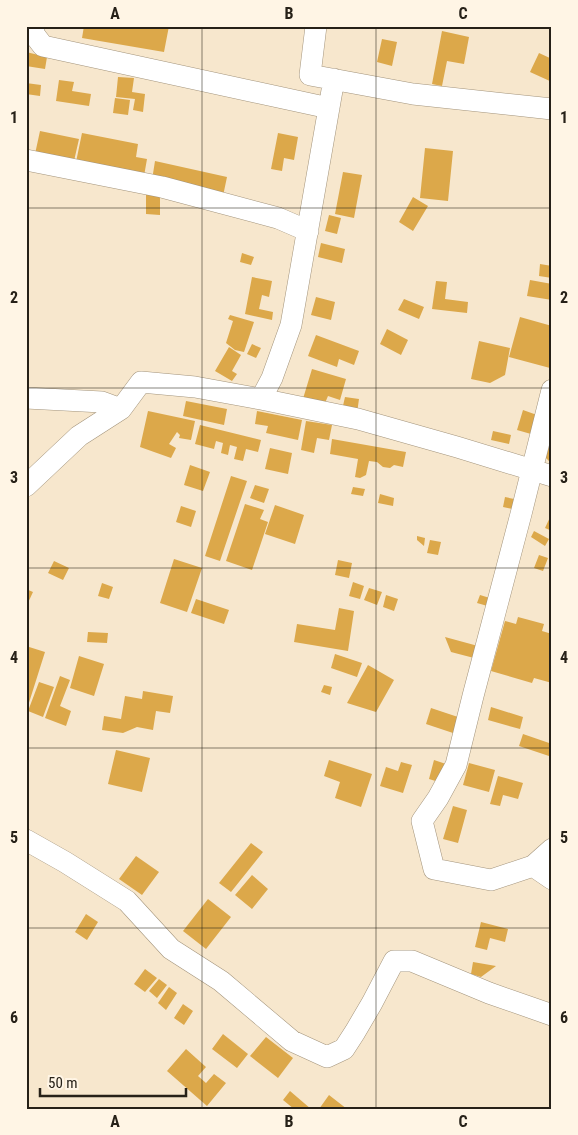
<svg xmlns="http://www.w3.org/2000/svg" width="578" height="1135" font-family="'Roboto Condensed',sans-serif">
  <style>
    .building { fill: #dca84a }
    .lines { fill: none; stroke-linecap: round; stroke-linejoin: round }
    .street-casing { stroke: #a3947c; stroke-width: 22 }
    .street { stroke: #fff; stroke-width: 21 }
    .grid { fill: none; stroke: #272118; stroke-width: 1; stroke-opacity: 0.55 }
    .neatline { fill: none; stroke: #272118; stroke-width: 2 }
    .grid-label { font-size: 16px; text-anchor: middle; font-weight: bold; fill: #272118 }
  </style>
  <rect width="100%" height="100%" fill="#f7e7cd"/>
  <path class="building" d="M84 26H169L164 52 82 38Z
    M442 31 469 37 464 64 447 61 442 86 432 84Z
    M382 39 397 42 392 66 377 62Z
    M26 52 47 57 45 69 26 66Z
    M539 53 552 59V82L530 72Z
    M118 77 134 78 132 92 145 94 143 112 133 110 135 99 116 97Z
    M59 80 74 82 72 91 91 94 89 106 56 101Z
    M26 83 41 85 40 96 26 94Z
    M115 98 130 100 128 115 113 113Z
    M40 131 79 139 74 161 35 154Z
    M82 133 138 144 136 157 147 159 144 176 76 162Z
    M278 133 298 137 294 160 284 158 282 171 271 169Z
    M425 148 453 151 448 201 420 198Z
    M155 161 227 177 223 196 152 180Z
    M343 172 362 175 354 218 335 214Z
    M146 194H160V215L146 214Z
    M413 197 428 206 413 231 399 222Z
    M329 215 341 218 337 234 325 231Z
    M321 243 345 249 342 263 318 257Z
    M242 253 254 257 251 265 240 262Z
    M540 264 552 266V278L539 276Z
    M252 277 272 281 269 297 262 295 259 309 273 312 272 320 245 314Z
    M530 280 552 284V300L527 296Z
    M436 281 447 282 445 299 468 302 467 313 432 309Z
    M316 297 335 302 331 320 311 315Z
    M404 299 424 307 419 319 398 310Z
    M230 315 254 322 244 352 235 350 226 343 233 321 228 319Z
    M520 317 552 326V360L550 368 509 357Z
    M387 329 408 340 401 355 380 344Z
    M316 335 359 351 354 365 339 359 337 367 308 356Z
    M479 341 510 348 505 375 490 383 471 379Z
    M252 344 261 348 256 358 247 354Z
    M229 347 241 355 232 371 237 374 232 381 215 371Z
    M312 369 346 379 340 400 328 396 325 403 302 402Z
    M345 397 359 399 357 413 342 410Z
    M186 401 227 409 224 425 183 416Z
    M523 410 537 415 531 434 517 430Z
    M148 411 195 421 191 440 179 438 180 435 177 432 169 444 176 448 171 458 140 447Z
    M257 411 302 420 298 440 266 433 268 426 255 424Z
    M306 421 332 425 329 440 317 438 314 453 301 450Z
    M200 425 261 440 258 452 246 449 243 461 234 459 237 447 230 445 228 455 221 453 223 443 216 441 214 449 195 444Z
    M552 427V464L545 457Z
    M493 431 511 435 509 444 491 440Z
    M332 439 406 452 403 467 394 465 390 468 383 467 377 462 369 461 366 475 360 478 355 477 358 459 330 454Z
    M270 448 292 453 288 474 265 469Z
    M190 465 210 472 203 491 184 485Z
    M231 476 247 481 220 561 205 556Z
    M255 485 269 489 264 503 250 498Z
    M353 487 365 489 363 496 351 494Z
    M380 494 394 498 393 506 378 503Z
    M505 497 514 499 512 509 503 507Z
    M245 504 264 510 260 519 268 522 252 570 226 561Z
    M275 505 304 515 295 544 265 534Z
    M181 506 196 511 191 527 176 522Z
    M552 513V531L545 528Z
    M534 531 549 539 545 546 531 537Z
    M417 536 425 538 424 546 417 540Z
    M430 540 441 542 438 555 427 553Z
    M539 555 548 558 543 571 534 568Z
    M174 559 202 568 187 612 160 603Z
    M338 560 352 563 349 578 335 575Z
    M54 561 69 568 63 580 48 573Z
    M353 582 364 586 360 599 349 596Z
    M102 583 113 587 109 599 98 596Z
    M369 588 382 592 377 605 364 600Z
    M26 589 33 592 26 607Z
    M386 595 398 599 394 611 383 607Z
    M480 595 493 599 491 607 477 603Z
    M196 599 229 610 224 624 191 613Z
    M339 608 354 611 348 651 294 642 297 624 335 630Z
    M518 617 544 624 542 631 552 634V646L550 654H552V683L534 678 532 683 491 671 505 621 516 624Z
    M88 632 108 633 107 643 87 642Z
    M445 637 478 646 474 658 451 652Z
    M26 646 45 652 27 709H26Z
    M335 654 362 663 357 677 331 668Z
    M79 656 104 664 94 696 70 688Z
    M368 665 394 680 376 712 347 703Z
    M60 676 70 680 60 706 71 711 66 726 45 718Z
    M39 682 54 687 43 717 28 711Z
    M324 685 332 687 330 695 321 692Z
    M143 691 173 696 170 713 156 711 153 730 137 727 123 733 102 730 104 716 121 719 125 696 142 699Z
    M491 707 523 717 520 729 488 720Z
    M431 708 458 717 453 733 426 724Z
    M523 734 552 744V757L519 746Z
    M116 750 150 758 142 792 108 784Z
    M329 760 372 774 361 807 335 798 340 782 324 776Z
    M434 760 446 764 442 783 429 779Z
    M401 762 412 765 403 793 380 786 386 767 398 771Z
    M469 763 495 770 489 792 463 785Z
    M498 776 523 783 518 799 503 795 500 806 490 804Z
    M453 806 467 810 458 843 443 839Z
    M251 843 263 852 231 892 219 883Z
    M136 856 159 872 142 895 119 879Z
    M252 875 268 889 252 909 235 895Z
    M208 899 231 917 206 949 183 931Z
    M86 914 98 922 87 940 75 932Z
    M481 922 508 929 505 942 490 938 487 950 475 947Z
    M473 962 496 966 481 977 471 974Z
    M145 969 157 978 145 992 134 984Z
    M159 979 167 985 157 998 149 991Z
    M169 987 177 993 166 1010 158 1003Z
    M183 1004 193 1011 184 1025 174 1018Z
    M223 1034 248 1054 237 1068 212 1049Z
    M266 1037 293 1058 278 1078 250 1056Z
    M186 1049 206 1067 198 1076 206 1083 214 1074 226 1083 207 1106 167 1071Z
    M290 1091 311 1109H294L283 1100Z
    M329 1095 347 1109H319Z"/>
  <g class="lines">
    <g class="street-casing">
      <path id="street" d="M34 26 33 33 43 46 329 108
        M316 26 310 75 413 94 552 109
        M26 160 162 187 278 218 308 231
        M26 398 102 402 121 409
        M261 399 358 419 457 447 552 476
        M26 486 79 436 121 409 141 382 195 387 261 399 272 378 291 325 334 79
        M26 840 65 862 127 901 171 949 221 981 292 1041 327 1057 344 1049 355 1032 372 1003 394 961H412L489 993 552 1015
        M552 849 533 866 552 879
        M533 866 491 880 434 869 422 821 438 798 456 765 473 696 521 514 552 390"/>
    </g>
    <use href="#street" class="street"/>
  </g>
  <path class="grid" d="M202 26V1109M376 26V1109M26 208H552M26 388H552M26 568H552M26 748H552M26 928H552"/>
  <rect width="578" height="1135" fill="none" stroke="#fff5e5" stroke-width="55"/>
  <path d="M40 1088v8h146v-8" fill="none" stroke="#272118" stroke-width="2.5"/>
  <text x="48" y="1088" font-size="15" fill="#272118" stroke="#fff5e5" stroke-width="4" paint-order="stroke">50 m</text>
  <rect x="28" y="28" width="522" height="1080" class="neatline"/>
  <g class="grid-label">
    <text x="115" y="19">A</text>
    <text x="289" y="19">B</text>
    <text x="463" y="19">C</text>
    <text x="14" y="123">1</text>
    <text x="564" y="123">1</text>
    <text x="14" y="303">2</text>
    <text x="564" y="303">2</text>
    <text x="14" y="483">3</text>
    <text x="564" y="483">3</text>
    <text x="14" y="663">4</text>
    <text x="564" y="663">4</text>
    <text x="14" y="843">5</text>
    <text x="564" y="843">5</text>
    <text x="14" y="1023">6</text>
    <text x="564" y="1023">6</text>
    <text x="115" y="1127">A</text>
    <text x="289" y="1127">B</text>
    <text x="463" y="1127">C</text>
  </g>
</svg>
